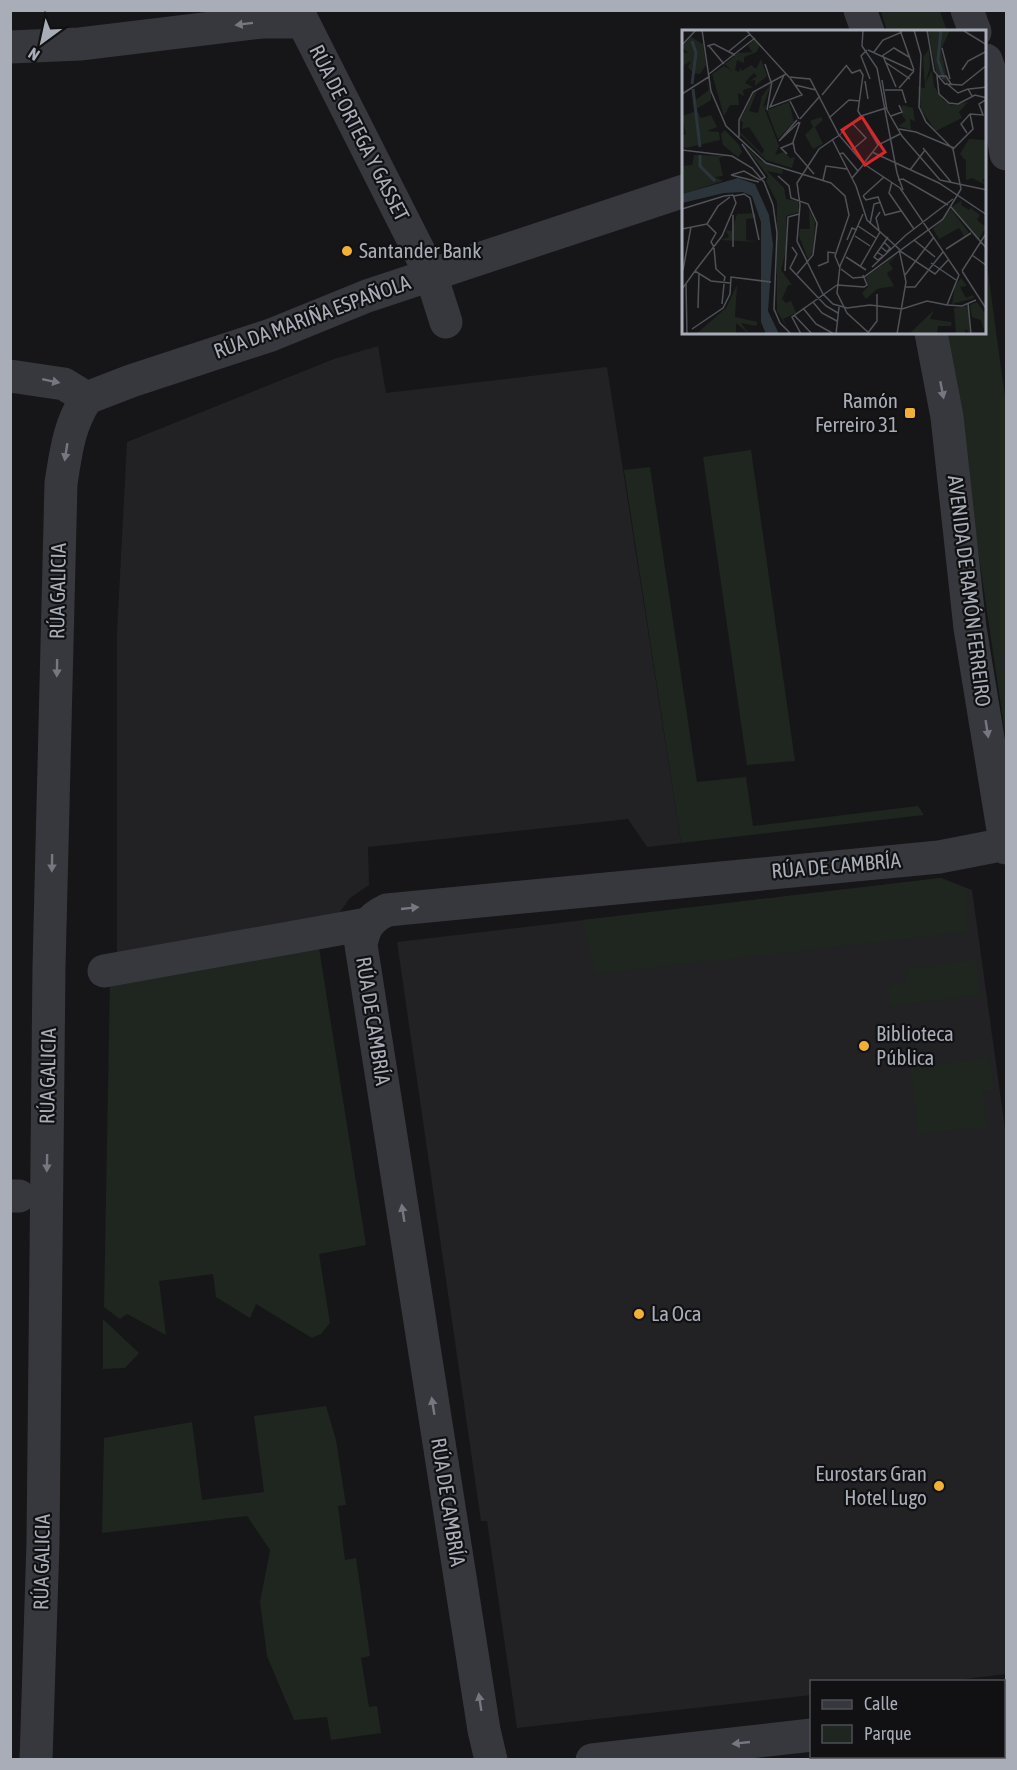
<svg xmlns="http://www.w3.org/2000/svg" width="1017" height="1770" font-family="'Asap Condensed',sans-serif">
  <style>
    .built { fill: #222225 }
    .green { fill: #1e261f }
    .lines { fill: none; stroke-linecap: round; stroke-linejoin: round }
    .minor { stroke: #37383d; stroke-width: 33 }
    .oneway { fill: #757881 }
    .poi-dot { fill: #f2b134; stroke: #111113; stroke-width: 2 }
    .labels { text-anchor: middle; stroke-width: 4.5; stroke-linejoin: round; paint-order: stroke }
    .street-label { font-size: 21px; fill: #a8adb8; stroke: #111113 }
    .poi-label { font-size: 21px; fill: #a8adb8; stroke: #111113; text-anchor: start }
    .inset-river { fill: none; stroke: #2c353c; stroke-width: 3 }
    .inset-road { fill: none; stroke: #505258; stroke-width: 1.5 }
    .view { fill: #d62828; fill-opacity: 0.15; stroke: #d62828; stroke-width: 3 }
    .inset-edge { fill: none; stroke: #a8adb8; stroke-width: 3 }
  </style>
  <rect width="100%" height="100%" fill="#161618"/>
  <path class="built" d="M378 346 386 393 607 367 681 843 647 847 628 819 368 847 369 885 350 898 333 922 117 955V633L127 442 334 359Z
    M941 878 972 890 1006 1136V1674L939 1682H812L811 1695 517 1728 487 1521H481L397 942Z"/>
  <path class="green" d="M881 11H940L947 31H887Z
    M986 257 1006 405V740L946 333H986Z
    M751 450 795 761 747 765 703 457Z
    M650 467 697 782 746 777 753 826 918 806 924 815 681 843 624 470Z
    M941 878 966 888 968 932 595 974 583 920Z
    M319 948 366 1245 319 1254 330 1323 321 1334 312 1338 256 1304 250 1318 216 1297 213 1274 159 1281 166 1335 127 1314 120 1319 104 1307 110 979Z
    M976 960 981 995 891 1006 888 987 907 983 906 969Z
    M989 1057 994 1090 983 1091 987 1127 918 1134 911 1068Z
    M103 1319 139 1353 125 1368 103 1369Z
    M326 1406 336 1440 346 1505 338 1506 345 1560 356 1558 370 1656 361 1658 369 1707 377 1706 381 1733 331 1740 327 1717 294 1720 267 1656 260 1602 270 1550 247 1516 102 1533 104 1438 192 1422 202 1500 264 1492 254 1416Z"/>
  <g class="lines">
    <path class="minor" d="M297 10 431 275 446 322
      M860 10 868 32
      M967 10 975 32
      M10 47 80 44 262 22H302
      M986 60 993 80 1006 154
      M931 333 947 417 970 628 1006 848
      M10 376 64 384 87 398
      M87 398 131 381 271 335 367 296 684 191
      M104 971 367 924
      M10 1196H19
      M1004 1708H1006
      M36 1760 43 1542 49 967 61 483C66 452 69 424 87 398
      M491 1760 484 1730 361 945C364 927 370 918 387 910L939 857 1006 844
      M592 1760 812 1735"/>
  </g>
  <defs><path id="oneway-solid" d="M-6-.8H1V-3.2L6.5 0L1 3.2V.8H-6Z" transform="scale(1.5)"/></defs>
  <g class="oneway">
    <use href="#oneway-solid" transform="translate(244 24) rotate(173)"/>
    <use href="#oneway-solid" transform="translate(51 381) rotate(12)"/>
    <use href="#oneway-solid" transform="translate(942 390) rotate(79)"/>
    <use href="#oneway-solid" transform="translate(66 452) rotate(99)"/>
    <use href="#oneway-solid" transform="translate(57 668) rotate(91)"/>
    <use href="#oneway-solid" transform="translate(987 729) rotate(81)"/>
    <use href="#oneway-solid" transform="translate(52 863) rotate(91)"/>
    <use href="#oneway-solid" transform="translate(410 908) rotate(-6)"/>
    <use href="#oneway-solid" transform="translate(47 1163) rotate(91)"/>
    <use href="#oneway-solid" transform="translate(403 1213) rotate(-99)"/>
    <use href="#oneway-solid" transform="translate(433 1406) rotate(-99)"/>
    <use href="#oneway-solid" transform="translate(480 1702) rotate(-99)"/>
    <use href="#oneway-solid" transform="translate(741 1743) rotate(174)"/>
  </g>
  <g class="poi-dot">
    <circle cx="347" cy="251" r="6"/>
    <rect x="904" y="407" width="12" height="12" rx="3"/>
    <circle cx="864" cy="1046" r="6"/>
    <circle cx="639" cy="1314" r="6"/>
    <circle cx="939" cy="1486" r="6"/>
  </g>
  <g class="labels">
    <g class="street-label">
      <text transform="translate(359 133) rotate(63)" y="7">RÚA DE ORTEGA Y GASSET</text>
      <text transform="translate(312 317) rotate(-20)" y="7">RÚA DA MARIÑA ESPAÑOLA</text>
      <text transform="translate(58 591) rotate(-89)" y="7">RÚA GALICIA</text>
      <text transform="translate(969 591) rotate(83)" y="7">AVENIDA DE RAMÓN FERREIRO</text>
      <text transform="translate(836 866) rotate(-5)" y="7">RÚA DE CAMBRÍA</text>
      <text transform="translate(373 1021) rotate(81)" y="7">RÚA DE CAMBRÍA</text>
      <text transform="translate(48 1076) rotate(-89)" y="7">RÚA GALICIA</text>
      <text transform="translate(448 1502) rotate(81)" y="7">RÚA DE CAMBRÍA</text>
      <text transform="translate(42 1562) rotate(-89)" y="7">RÚA GALICIA</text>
    </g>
    <g class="poi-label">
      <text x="359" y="258">Santander Bank</text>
      <text x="898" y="408" text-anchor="end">Ramón<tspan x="898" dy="24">Ferreiro 31</tspan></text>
      <text x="876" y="1041">Biblioteca<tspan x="876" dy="24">Pública</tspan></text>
      <text x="651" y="1321">La Oca</text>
      <text x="927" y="1481" text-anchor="end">Eurostars Gran<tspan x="927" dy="24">Hotel Lugo</tspan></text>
    </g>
  </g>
  <g transform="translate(682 30)">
    <rect width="304" height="304" fill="#161618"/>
    <path d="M246 0H268L259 20 266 54 254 42ZM9 7 21 14 24 35 18 44 11 43 6 37 9 31 0 36V23H6L0 17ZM73 9 78 14 75 22 62 27V33L55 30 53 40 57 42 58 38 60 41 69 35 74 39 79 29 85 46 73 56V50L68 51 75 46 72 43 68 47 63 53 71 57 61 60 62 66 56 63 57 75H48L42 86 30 44 42 36 50 41 43 34 56 23 70 22 66 16ZM247 19 248 37 243 54 250 40 252 56 261 70 270 75 286 72 277 82 280 88 254 101 239 80 236 57 243 58 241 27ZM23 48 29 62V70L14 79 12 71 27 60ZM89 54 81 77 85 74 83 80 97 116 93 125 102 122 108 128 113 127 110 138 84 130 58 104 57 101 80 124 82 120 67 97 60 99 61 92 58 91 72 62ZM88 55 80 66 76 83 67 81 75 61ZM107 72 112 92 96 109 85 80ZM220 75 231 78 233 92 228 89 229 100 216 96 224 91 219 83ZM15 81 19 88 29 85 35 97 25 101 37 102 38 110 4 118 0 116V106L4 104 0 86ZM139 87 141 90 133 97 141 114 131 119 123 105 131 97 128 91ZM43 100 57 115 60 122 56 127 41 115 39 104ZM287 109 303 110 304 148 300 150 304 155 290 148 284 150V131L278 124ZM63 116 79 131 101 140 100 144 85 141 102 158 104 169 116 171 117 182 104 186V221L99 240 110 255H106L100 269 104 273 109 271 114 283 101 289 107 301 95 281V172L84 151 86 146ZM12 125 44 126 37 128 41 146 33 147 41 151 0 164V136L10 135ZM280 170 279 175 287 180 292 176 290 179 298 185 295 190 304 197 296 211 270 177ZM269 179 287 203 282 206 277 198 257 209 251 199ZM127 180 133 192 131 222 126 229 117 206 118 199H128ZM73 183 74 188 64 189V210L76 212 38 210 47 207 44 200 50 201 55 184ZM216 224 207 233 211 239 205 243 212 256 195 259 184 269 180 263 186 257 184 247ZM279 248 285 256 278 257 284 268 291 265 292 268 270 274 273 256ZM55 255 53 287 76 292 74 296 59 293 67 304 54 293V304H14L44 278ZM295 272 304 285 303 304 299 290 290 287 288 275ZM286 276 288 304 284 299 282 304H274L272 278ZM252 280 248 289 270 292 269 296H256L255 304H227Z" fill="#1e261f" fill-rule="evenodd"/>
    <path d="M56 148 73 154 87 185 91 215 86 281 97 304H84L79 292V192L70 166 61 162 42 163 0 173V164Z" fill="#2c353c"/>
    <path class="inset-river" d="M259 0 256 30 262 49M10 11 14 23 10 54M11 59 18 117M18 125V136L33 151"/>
    <path class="inset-road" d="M20 0 29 61 44 96 84 133 149 153 163 166 167 185 153 226 158 238M64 0 107 47 128 49 157 105 182 134 218 158 277 245M181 0 180 16 195 38 215 143 221 160M218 0 232 40M245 0 252 41 263 54 280 55 305 35M282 1 305 15M0 15 14 0M25 16 32 14 53 25M27 16 42 34M260 18 268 49M185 20 179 26 188 49M186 20 232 41M46 22 68 4M192 22 201 10 220 2M200 26 212 18 227 27M201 26 214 57M203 32 228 49M83 34 89 52M164 35 170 43 178 40 181 45 176 81 196 115M280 40 286 31 305 21M27 44 73 8M102 45 88 77 120 65 108 48M200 50 205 80 220 106 258 150M183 51 186 69M264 53 276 63 286 59 290 66M269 54 264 46H255L257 64 267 73 276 74 293 65 305 68M113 55 134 60M217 58 232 41M287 59 305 57M203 60H220L224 73M0 64 28 46M140 65 164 36M108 71 117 89M85 80 90 51M209 86 220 82 217 75M147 88 167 70 178 71M118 89 138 66M115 90 97 111 117 92M118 92 111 112 113 122 132 144M170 93 184 108 170 120M217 99 234 102 272 118 291 99 288 84M159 103 179 86 204 78M285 103 279 94 288 84 301 85 297 74 305 69M159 104 137 119 115 153 118 175 115 211 141 264 151 274 165 278 188 275 220 279 245 271 265 275M57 107V90L71 62 104 44M150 109 174 156 185 190 217 219 224 252 215 304M241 118 269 152M0 120 50 126 70 138 82 152 91 175 95 203 92 279 98 293 109 304M190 122 257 153 305 185M105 124 99 118 111 113M157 124 161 123 176 141M182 133 196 115 218 104M228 140 243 120M49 145 62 141 78 150 83 147 60 114M49 145 77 152M96 146 107 156 109 168 126 174 135 193 131 225 115 244M170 148 182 134M141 150 144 136 165 139M216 150 221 149 266 175M258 150 305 160M210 152 207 163 232 199M52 166 62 164 68 168 77 210M181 166 184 170 196 167 203 185 219 181M181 166 202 147M269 177 305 219M0 179 42 166 51 165 54 173 40 206 13 241M181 184 158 236 155 263 165 283 188 304M51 185V217M25 194 36 176 48 167M25 194 34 203 29 212 32 217M188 194 192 174 199 172M176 196 194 208M0 199 25 194M197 200 194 188 198 182M173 206 188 216M165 210 170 198 175 200M232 210 253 227M110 217 115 224 108 238 144 276 156 283M199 217 205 222 208 218 202 212M32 218 34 239 43 247 42 251M264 219 289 203M218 221 253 244 267 229M195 222 201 226 196 230 192 227 206 207M290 225 305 236M164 227 184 240M249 233 274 250M136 236 146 232V222L153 223M178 237 198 202M190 237 224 205 271 169M159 239 171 248 182 247 261 189 279 159 271 119 244 92 237 77 239 25 232 0M1 240 9 197M103 241 106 187 117 184M280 241 305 280M280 241 305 202M223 245 252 207M4 253 5 304M155 255 182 257 185 255 181 245M224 257H233L261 222M0 259 13 241 29 251 48 253M131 272 140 283 155 291M286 273 289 304M40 274 42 254M265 275 277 245M265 275 280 276 294 270M16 278 17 244M121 278 134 294 152 304M112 285 130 304M10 299 41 278 48 264 49 247 89 252M119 304 110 287 155 255M154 304 157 277M185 304 195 291V264"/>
    <path class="view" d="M180 87 203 122 183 135 160 100Z"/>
    <rect width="304" height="304" class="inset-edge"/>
  </g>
  <rect width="1017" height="1770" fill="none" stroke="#a8adb8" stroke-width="24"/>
  <rect x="810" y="1680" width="195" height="78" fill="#111113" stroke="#4d4f55" stroke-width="1.5"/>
  <rect x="822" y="1700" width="30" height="9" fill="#37383d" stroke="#4d4f55" stroke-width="1.5"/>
  <text x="864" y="1710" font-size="18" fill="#a8adb8">Calle</text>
  <rect x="822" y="1725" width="30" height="18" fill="#1e261f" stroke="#4d4f55" stroke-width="1.5"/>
  <text x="864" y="1740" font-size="18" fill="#a8adb8">Parque</text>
  <g transform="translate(42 42) rotate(213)" stroke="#111113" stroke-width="4.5" paint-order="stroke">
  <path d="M0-4.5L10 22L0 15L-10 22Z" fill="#a8adb8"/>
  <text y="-9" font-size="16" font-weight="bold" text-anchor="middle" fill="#a8adb8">N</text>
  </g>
</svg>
